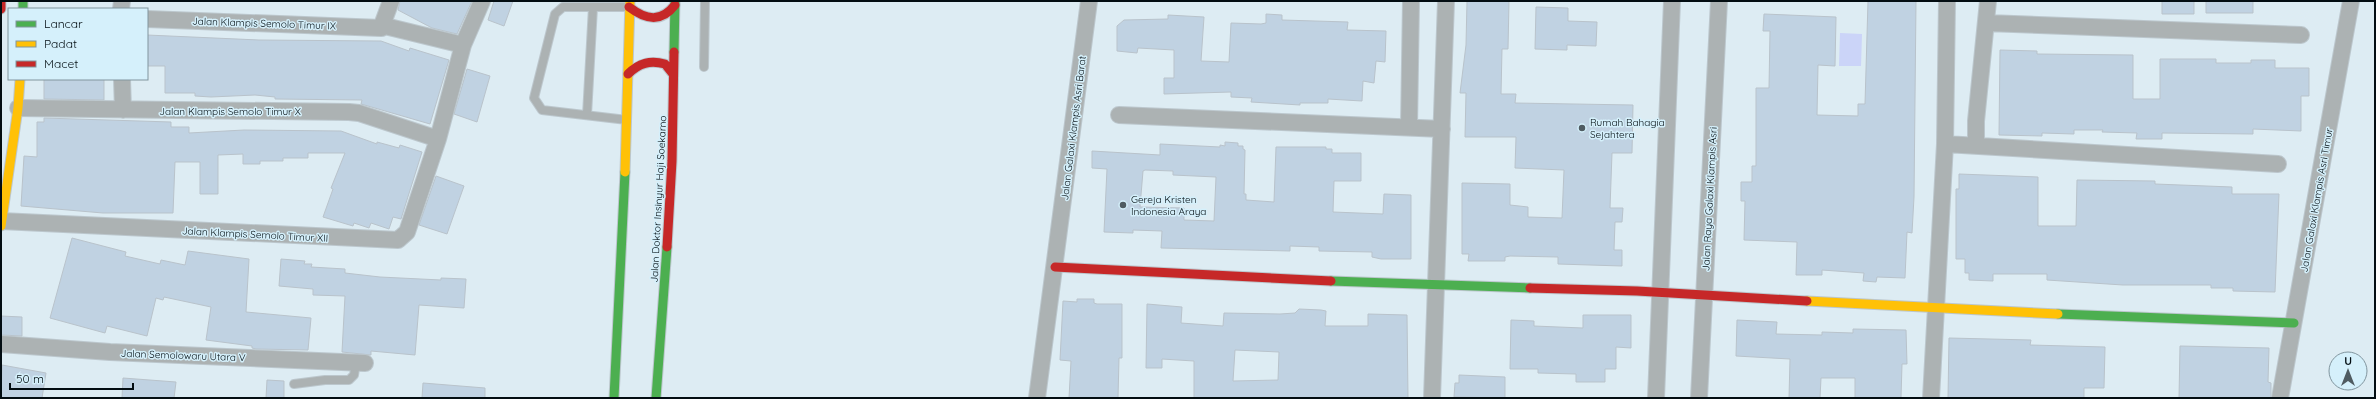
<svg xmlns="http://www.w3.org/2000/svg" width="2376" height="399" font-family="Quicksand,sans-serif">
  <style>
    .water { fill: #cbd4f8 }
    .building { fill: #c0d2e2; stroke: #b9c3cb; fill-rule: evenodd }
    .lines { fill: none; stroke-linecap: round; stroke-linejoin: round }
    .lane-casing { stroke: #bcc7cd; stroke-width: 10 }
    .street-casing { stroke: #bcc7cd; stroke-width: 18 }
    .fast-casing { stroke: #bcc7cd; stroke-width: 11 }
    .slow-casing { stroke: #bcc7cd; stroke-width: 11 }
    .jam-casing { stroke: #bcc7cd; stroke-width: 11 }
    .lane { stroke: #acb2b3; stroke-width: 8 }
    .street { stroke: #acb2b3; stroke-width: 16 }
    .fast { stroke: #4caf50; stroke-width: 9 }
    .slow { stroke: #ffc107; stroke-width: 9 }
    .jam { stroke: #c62828; stroke-width: 9 }
    .poi-dot { fill: #4f5b61; stroke: #d5f0fb; stroke-width: 1.5 }
    .labels { text-anchor: middle; stroke-width: 3; stroke-linejoin: round; paint-order: stroke }
    .street-label { font-size: 10px; fill: #030d12; stroke: #d5f0fb }
    .poi-label { font-size: 10px; fill: #030d12; stroke: #d5f0fb; text-anchor: start }
  </style>
  <rect width="100%" height="100%" fill="#ddecf3"/>
  <path class="water" d="M1840 33 1862 34 1861 66H1839Z"/>
  <path class="building" d="M400 1H472L457 34 432 28 398 10Z
    M494 1H513L504 26 488 20Z
    M1467 1H1509L1508 49H1502L1501 94H1516L1515 103 1633 105 1632 153H1612L1610 208H1623L1622 222H1615L1614 250H1622V266L1558 264V257L1510 256 1505 257V261H1468L1469 254H1462V183L1510 184V205L1528 207V217L1562 218 1564 170 1515 168 1516 137H1465L1466 93H1460L1466 45Z
    M1868 1H1916L1914 197 1912 233 1907 232 1905 278 1877 277 1876 282 1863 281 1864 273 1822 270V275H1796L1797 242 1744 240 1745 201H1741V182H1752V166H1756V88H1769L1770 31H1763L1764 14 1836 17 1835 66 1818 65 1817 115 1858 116V104H1865Z
    M2162 1H2194V14H2162Z
    M2206 1H2253V13H2206Z
    M1536 7 1568 8V21L1597 22 1596 46 1567 45V50L1535 49Z
    M1266 14 1282 15V20L1348 22 1347 30 1386 31 1385 62 1376 61 1374 83 1363 81 1362 101 1328 99V103H1300V105L1251 102 1252 98 1231 97V92L1164 94V78H1174V50L1138 48 1137 53 1117 51V26L1124 20 1168 19V15L1204 17 1201 61 1229 62 1231 23 1261 24 1266 23Z
    M147 35 259 40 381 41 409 51 410 48 449 60 430 124 361 104 362 100 275 99V97L255 95 211 97 195 96V93H165V66H147Z
    M2000 50 2037 51V54L2133 55V99H2160V59H2216V63H2251V60H2275V68H2309V96H2301V131L2253 129V134L2162 133V139H2136L2137 133 2102 132 2103 130H2074V134L2042 133V136L1999 135Z
    M467 69 490 76 477 122 454 114Z
    M44 79H104V100L44 99Z
    M44 118 171 122V127H189V133L244 130 341 131 377 144V142L399 148 400 145 422 152 401 219 393 217 389 229 371 223 369 228 354 223 353 226 323 217 333 189 331 188 345 153H308V158H283V161H260V164H243V154L218 155V194H200V162H175L173 213H103L21 206 24 156 37 157V122H44Z
    M1225 142 1238 143V146H1243V149L1245 150 1244 194H1246V200L1274 202 1276 147H1326V149H1332V153H1361V181H1334L1333 212 1383 214 1384 194 1411 195V259H1381L1372 257V252L1319 251V247L1290 246V251L1161 248 1162 231 1133 230V233L1104 232 1107 169 1092 168V151L1160 155V144L1220 147V145L1225 146ZM1145 170 1173 171V175L1216 177 1214 221 1184 220V208L1140 207 1143 171Z
    M1959 174 2038 177V226H2076L2077 180 2155 181V184L2232 187V194H2279L2275 292 2233 291V288H2211V285H2123L2047 280V274H1993V281L1969 280V273H1965V259H1956V189H1959Z
    M436 176 464 186 447 234 419 225Z
    M72 238 126 252 125 256 160 264 161 260 185 265 188 251 249 259 246 312 311 318 308 350 256 349 252 348V346L206 340 211 307 164 297 163 300 156 298 147 336 107 326 105 333 50 318Z
    M281 259 305 261 304 264H312L311 267 345 269V273L380 277 441 280V278L466 279 464 308 419 305 415 355 371 351V355L342 352 345 296 313 295V289L279 286Z
    M1077 299H1094V303L1097 304H1122V358H1119L1118 398H1069L1071 361 1060 360 1063 301 1077 302Z
    M1147 304 1182 307 1181 323 1223 326 1224 313 1280 314 1295 313 1299 309 1321 310 1326 311 1325 326H1368V314L1407 315 1408 398H1194V361L1162 359V368H1146ZM1235 350 1279 352 1278 380 1233 381Z
    M1583 315H1631V348L1616 347V369H1605V382H1576V374L1538 373V369H1510L1511 320 1534 321V326L1583 328Z
    M1 316 22 317V336L1 335Z
    M1737 320 1777 322 1776 334 1822 335V332L1853 333V329L1906 330 1907 364H1902L1901 398H1855V378H1821L1820 398H1789L1790 359 1736 356Z
    M1949 338 2031 340 2030 345 2105 347 2104 388H2084V398H1948Z
    M2180 346 2269 348 2268 382 2271 383V398H2179Z
    M2 365 46 373 42 398H1Z
    M1459 375 1505 377V398L1454 397 1455 383H1459Z
    M123 378 176 382 174 398H122Z
    M267 380 284 381V398H266Z
    M423 383 485 388V398H422Z"/>
  <g class="lines">
    <g class="lane-casing">
      <path id="lane" d="M704 67 705 1
        M587 115 593 7
        M627 120 542 110 534 98 555 14 563 7H628
        M294 384 325 380H349L354 375 356 363"/>
    </g>
    <g class="street-casing">
      <path id="street" d="M121 9 122 1
        M147 19 381 28 391 1
        M1987 23 2301 35
        M389 27 463 45
        M122 79 123 110
        M18 108 349 112 359 113 438 139
        M1119 115 1442 129
        M1409 127 1411 1
        M1945 144 2278 164
        M1976 146V121L1988 1
        M1 221 398 240 407 232 438 139 463 45 482 1
        M1 344 110 352 365 363
        M1037 398 1089 1
        M1432 398 1446 1
        M1656 398 1672 1
        M1699 398 1719 1
        M1931 398 1945 144 1947 1
        M2280 398 2351 1"/>
    </g>
    <g class="fast-casing">
      <path id="fast" d="M23 1V9
        M674 52 675 1
        M1331 281 1530 288
        M2058 314 2294 323
        M614 398 625 172
        M656 398 667 247"/>
    </g>
    <g class="slow-casing">
      <path id="slow" d="M625 172 630 1
        M1 226 18 108 20 79
        M1807 301 2058 314"/>
    </g>
    <g class="jam-casing">
      <path id="jam" d="M1 1V9
        M629 7C646 20 661 23 675 5
        M628 74C639 63 650 60 665 64L673 74
        M667 247 672 161 674 52
        M1055 267 1331 281
        M1530 288 1637 291 1807 301"/>
    </g>
    <use href="#lane" class="lane"/>
    <use href="#street" class="street"/>
    <use href="#fast" class="fast"/>
    <use href="#slow" class="slow"/>
    <use href="#jam" class="jam"/>
  </g>
  <g class="poi-dot">
    <circle cx="1582" cy="128" r="4"/>
    <circle cx="1123" cy="205" r="4"/>
  </g>
  <g class="labels">
    <g class="street-label">
      <text transform="translate(264 23) rotate(2)" y="4">Jalan Klampis Semolo Timur IX</text>
      <text x="230" y="115">Jalan Klampis Semolo Timur X</text>
      <text transform="translate(1073 128) rotate(-83)" y="4">Jalan Galaxi Klampis Asri Barat</text>
      <text transform="translate(658 199) rotate(-87)" y="4">Jalan Doktor Insinyur Haji Soekarno</text>
      <text transform="translate(1709 199) rotate(-87)" y="4">Jalan Raya Galaxi Klampis Asri</text>
      <text transform="translate(2316 200) rotate(-80)" y="4">Jalan Galaxi Klampis Asri Timur</text>
      <text transform="translate(255 234) rotate(3)" y="4">Jalan Klampis Semolo Timur XII</text>
      <text transform="translate(183 355) rotate(2)" y="4">Jalan Semolowaru Utara V</text>
    </g>
    <g class="poi-label">
      <text x="1590" y="126">Rumah Bahagia<tspan x="1590" dy="12">Sejahtera</tspan></text>
      <text x="1131" y="203">Gereja Kristen<tspan x="1131" dy="12">Indonesia Araya</tspan></text>
    </g>
  </g>
  <rect width="2376" height="399" fill="none" stroke="#030d12" stroke-width="4"/>
  <rect x="8" y="8" width="140" height="72" fill="#d5f0fb" stroke="#81959e"/>
  <rect x="16" y="21" width="20" height="6" fill="#4caf50" stroke="#81959e"/>
  <text x="44" y="28" font-size="12" fill="#030d12">Lancar</text>
  <rect x="16" y="41" width="20" height="6" fill="#ffc107" stroke="#81959e"/>
  <text x="44" y="48" font-size="12" fill="#030d12">Padat</text>
  <rect x="16" y="61" width="20" height="6" fill="#c62828" stroke="#81959e"/>
  <text x="44" y="68" font-size="12" fill="#030d12">Macet</text>
  <g transform="translate(2348 371)"><circle r="19" fill="#d5f0fb" stroke="#81959e"/>
  <path d="M0-3L7 15L0 10L-7 15Z" fill="#4f5b61"/>
  <text y="-6" font-size="11" font-weight="bold" text-anchor="middle" fill="#030d12">U</text>
  </g>
  <path d="M10 383v6h123v-6" fill="none" stroke="#030d12" stroke-width="2"/>
  <text x="16" y="383" font-size="12" fill="#030d12" stroke="#d5f0fb" stroke-width="3" paint-order="stroke">50 m</text>
</svg>
